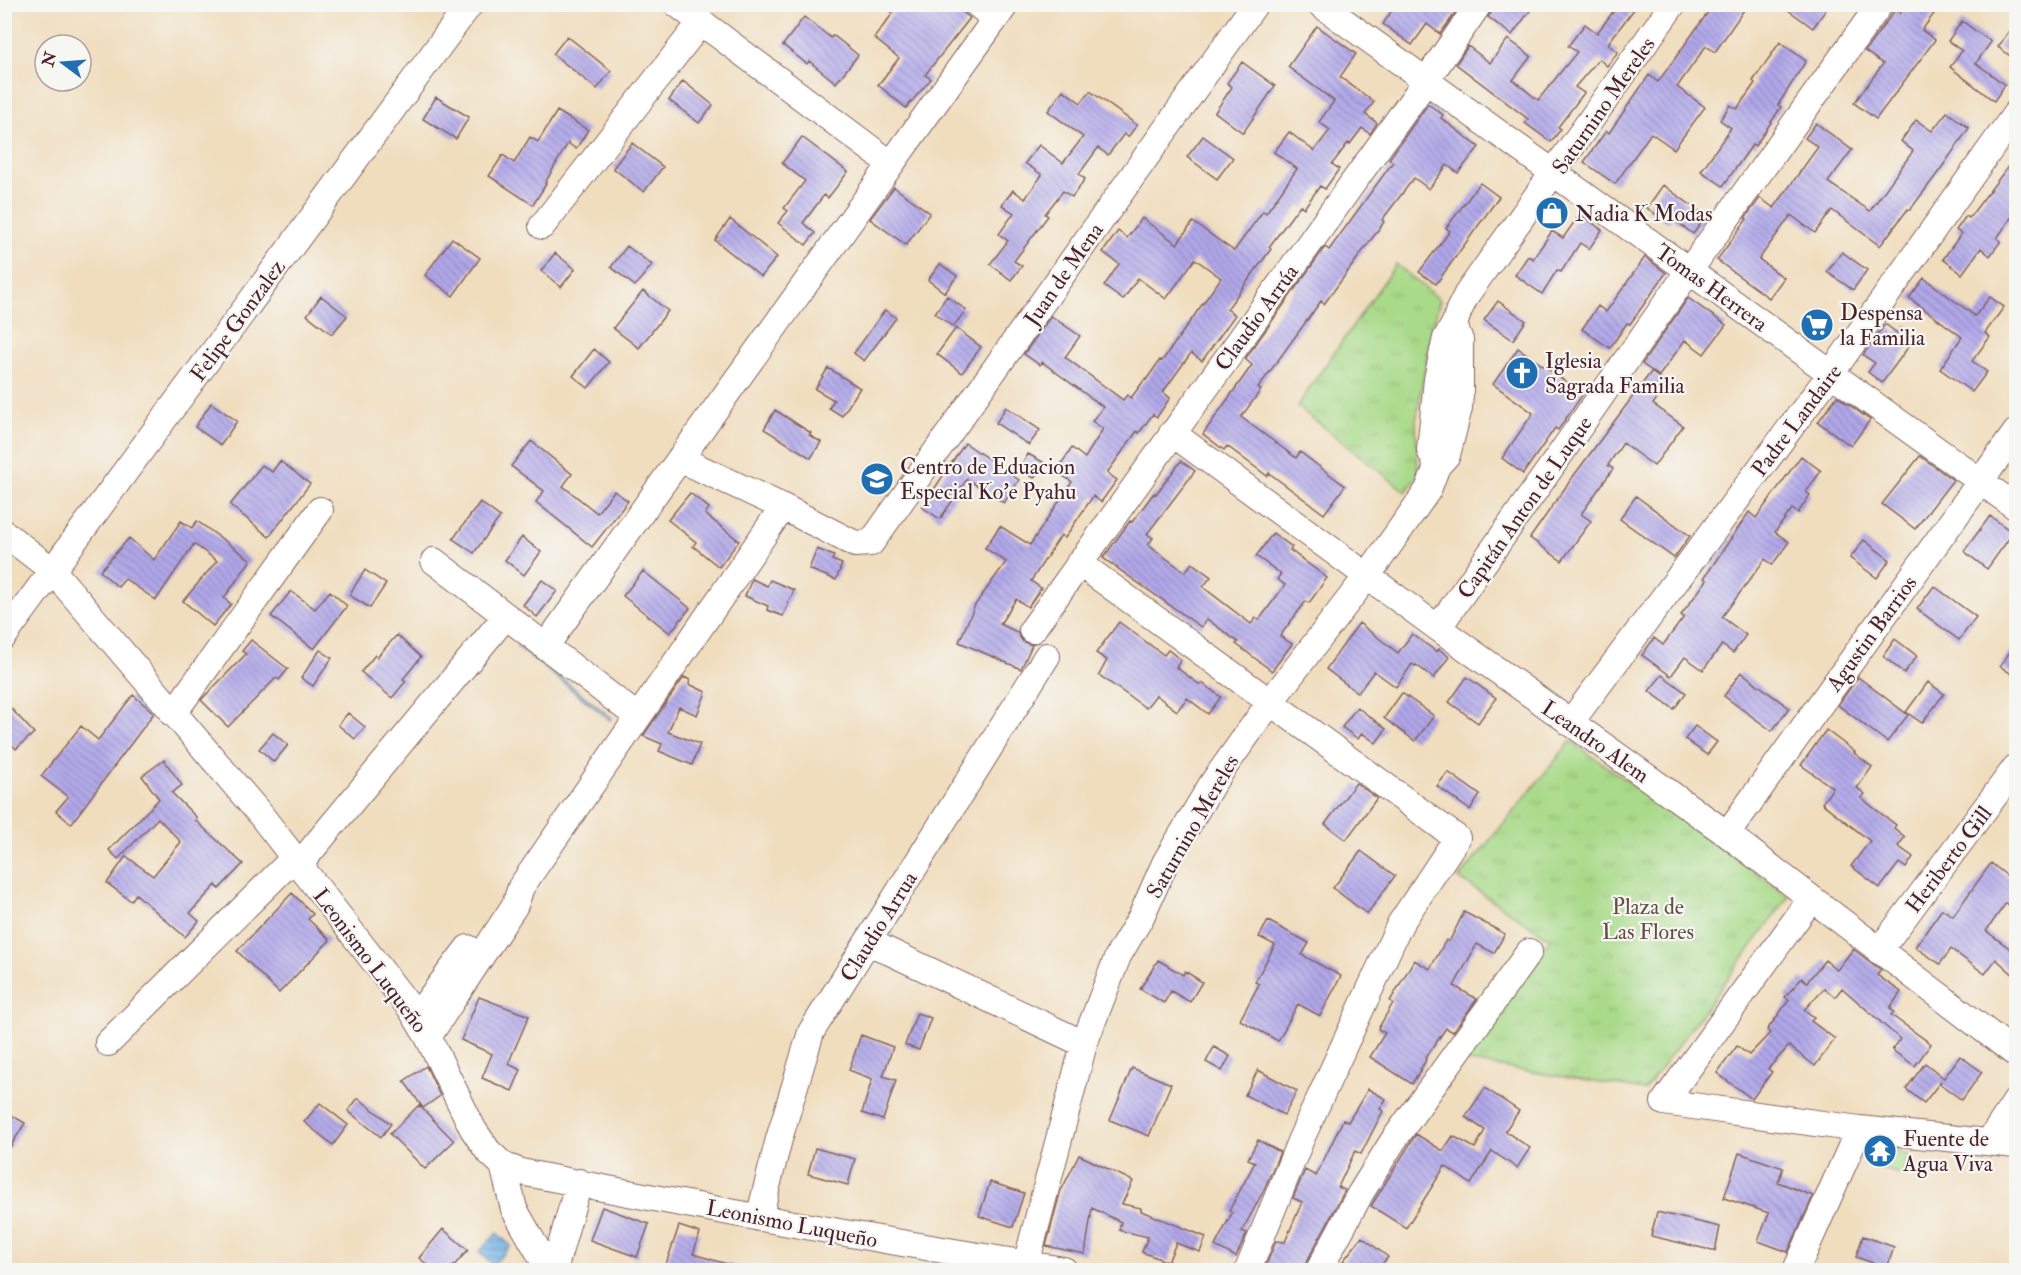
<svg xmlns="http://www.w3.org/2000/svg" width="2021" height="1275" font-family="'IM FELL Double Pica',serif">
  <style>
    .grass { fill: #a9da89; stroke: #7a7c5a; stroke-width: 1.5 }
    .park { fill: url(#park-tufts); stroke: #7a7c5a; stroke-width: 1.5 }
    .water { fill: url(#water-rules); stroke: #5e6988; stroke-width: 1.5 }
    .building { fill: url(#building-back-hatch) }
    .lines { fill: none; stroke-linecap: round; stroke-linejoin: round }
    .minor-casing { stroke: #84625e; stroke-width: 28 }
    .minor { stroke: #fff; stroke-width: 26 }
    .labels { text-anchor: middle; stroke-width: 4.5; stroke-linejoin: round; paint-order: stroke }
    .street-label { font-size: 22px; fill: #4a1f2b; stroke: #f6f6f2 }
    .poi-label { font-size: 22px; fill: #4a1f2b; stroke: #f6f6f2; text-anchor: start }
    .park-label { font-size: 22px; fill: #624e42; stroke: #f6f6f2 }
  </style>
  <defs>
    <pattern id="park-tufts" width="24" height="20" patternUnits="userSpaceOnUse" patternTransform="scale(1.5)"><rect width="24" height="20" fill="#a9da89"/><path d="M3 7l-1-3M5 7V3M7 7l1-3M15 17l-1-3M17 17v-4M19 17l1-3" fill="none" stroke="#93bb76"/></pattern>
    <pattern id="water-rules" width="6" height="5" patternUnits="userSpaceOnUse" patternTransform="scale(1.5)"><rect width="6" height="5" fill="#72b3e6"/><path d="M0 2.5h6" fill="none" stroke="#6091bb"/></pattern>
    <pattern id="building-back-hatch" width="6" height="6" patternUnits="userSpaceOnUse" patternTransform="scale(1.5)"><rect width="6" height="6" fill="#b1a8ea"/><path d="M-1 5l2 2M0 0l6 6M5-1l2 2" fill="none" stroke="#9288be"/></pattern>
  </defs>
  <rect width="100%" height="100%" fill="#f6f6f2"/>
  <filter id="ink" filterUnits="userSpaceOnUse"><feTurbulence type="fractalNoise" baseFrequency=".0167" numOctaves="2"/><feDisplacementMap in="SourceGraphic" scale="12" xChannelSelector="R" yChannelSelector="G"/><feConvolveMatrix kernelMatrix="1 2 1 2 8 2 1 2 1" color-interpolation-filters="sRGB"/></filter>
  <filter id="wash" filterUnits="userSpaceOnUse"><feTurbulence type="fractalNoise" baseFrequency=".008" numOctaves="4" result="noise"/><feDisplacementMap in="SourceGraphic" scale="24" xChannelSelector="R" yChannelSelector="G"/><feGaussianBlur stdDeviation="1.35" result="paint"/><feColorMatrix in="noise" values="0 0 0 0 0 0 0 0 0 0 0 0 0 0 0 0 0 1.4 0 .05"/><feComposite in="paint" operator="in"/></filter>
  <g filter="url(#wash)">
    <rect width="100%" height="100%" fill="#f0ddbd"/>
    <path class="grass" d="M1870 1144 1909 1155 1903 1175 1865 1164Z"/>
    <path class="park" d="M1396 264 1440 300 1431 332 1416 421 1418 475 1406 492 1297 406Z
      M1571 741 1789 896 1645 1090 1464 1061 1550 939 1459 878Z"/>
    <path class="water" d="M522 638 524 640 521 646 612 718 610 720 517 646Z
      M497 1233 511 1246 493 1265 479 1252Z"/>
    <g id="blocks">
      <path class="building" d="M882 4H919L930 13 937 4H953L970 18 925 75 931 79 906 108 878 85 899 58 874 38 893 13Z
        M1396 4H1446L1456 12 1440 34 1427 24 1412 45 1383 24Z
        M1497 4H1535L1512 35 1488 17Z
        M1619 4H1638L1609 42V45L1618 52 1607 66 1599 59 1575 87 1584 93 1558 127 1561 129 1551 142 1525 123 1528 119 1456 64 1468 46 1490 63 1508 39 1531 56 1513 80 1538 100 1577 52 1568 46 1585 24 1597 33Z
        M1714 4H1748L1715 52 1706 46 1677 87 1705 107 1674 149 1651 133 1615 184 1584 162 1606 131 1609 133 1649 75 1658 82Z
        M1780 4H1830L1813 28Z
        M1907 4H1941L1922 30 1935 40 1876 119 1854 103 1883 64 1865 51 1895 10 1900 14Z
        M804 17 831 38 833 35 858 55 836 83 809 61 807 64 783 45Z
        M1962 21 1991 42 1976 63 2005 85 1994 101 1950 67 1962 51 1948 41Z
        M2016 21V60L1998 47Z
        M1317 26 1356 54 1340 77 1374 102 1365 114 1377 123 1370 134 1362 128 1350 144 1348 143 1332 164 1339 169 1325 189 1320 186 1304 208 1300 205 1286 224 1269 247 1271 249 1227 309 1235 315 1202 361 1191 353 1163 392 1170 398 1157 417 1153 414 1139 433 1137 431 1107 473 1117 480 1101 502 1093 496 1065 538 1061 535 1031 581 1041 588 1028 607 1016 599 1000 624 1017 632 1023 642 1032 645 1021 669 959 642 975 605 1006 562 985 548 1000 526 1030 545 1072 482 1056 471 1072 448 1085 458 1103 429 1092 421 1103 407 1042 362 1040 365 1024 354 1051 316 1080 336 1065 357 1123 400 1127 395 1131 398 1145 379 1146 380 1160 360 1162 361 1221 278 1195 259 1166 299 1138 278 1123 300 1104 286 1119 264 1103 252 1118 231 1127 238 1142 218 1177 244 1193 222 1234 251 1263 211 1266 213 1297 169 1274 152 1289 132 1314 151 1330 130 1319 122 1334 101 1288 67Z
        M567 36 611 71 597 89 553 54Z
        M1780 42 1806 61 1778 105 1781 107 1766 130 1755 146 1753 144 1723 186 1701 171 1731 128 1720 120 1730 105 1737 109 1755 83 1753 81Z
        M1242 62 1275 86 1243 133 1215 112 1232 87 1227 83Z
        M683 81 713 105 699 123 669 100Z
        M1063 90 1081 103 1090 91 1137 125 1128 137 1124 134 1108 155 1098 148 1079 174 1085 179 1072 197 1063 191 1045 214 1048 216 1014 261 1022 266 1011 280 990 264 1008 241 999 234 1014 213 1002 205 1013 190 1025 199 1042 175 1025 163 1039 145 1063 163 1083 137 1048 111Z
        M436 97 469 117 456 139 423 119Z
        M1428 104 1443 115 1441 118 1479 147 1458 173 1447 165 1429 189 1414 178 1382 220 1384 222 1324 304 1321 301 1258 388 1261 390 1241 417 1296 458 1300 452 1345 486 1324 514 1269 473 1267 476 1227 446 1224 450 1203 434 1252 365 1245 359 1325 247 1329 250 1393 162 1389 159Z
        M557 111 588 130 576 149 568 143 545 183 546 184 533 205 489 176 503 155 514 163 530 137 538 142Z
        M1947 112 1969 128 1940 170 1910 210 1908 209 1880 246 1832 210 1815 233 1791 215 1759 259 1784 278 1769 298 1717 260 1747 219 1745 218 1760 198 1774 208 1818 147 1805 138 1816 123 1852 150 1828 182 1870 211 1913 151 1901 141 1916 120 1932 131Z
        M1203 136 1233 158 1217 179 1187 157Z
        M802 137 848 172 828 198 824 195 803 223 815 233 806 245 778 223 788 211 784 208 805 181 782 163Z
        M632 143 663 167 644 192 613 168Z
        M2016 156V211L1997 238 2001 241 1990 256 1981 248 1962 274 1943 259 1961 234 1956 230 1966 216 1969 218Z
        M1480 183 1499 197 1436 284 1419 272 1450 231 1446 228Z
        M1663 185 1706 216 1693 234 1672 218 1668 223 1647 208Z
        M894 187 930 213 906 245 870 219Z
        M1580 214 1602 230 1589 249 1580 243 1561 272 1557 270 1542 294 1515 275 1528 256 1533 259 1552 231 1563 238Z
        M730 219 777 257 761 277 715 240Z
        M452 238 480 258 453 296 425 275Z
        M627 246 652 265 635 286 611 267Z
        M1842 252 1867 270 1853 290 1827 272Z
        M555 253 575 269 561 287 541 271Z
        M1645 257 1666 273 1630 324 1627 323 1610 348 1582 329 1598 306 1606 312Z
        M940 264 957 276 945 293 928 280Z
        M1924 278 1975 316 1990 297 2004 307 1985 333 1990 337 1972 361 1987 372 1972 392 1940 369 1962 337 1909 298Z
        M643 291 668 311 639 348 613 328Z
        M321 296 347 316 332 334 307 315Z
        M947 296 966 310 953 327 935 313Z
        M1688 298 1726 325 1704 354 1685 340 1659 376 1642 364Z
        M1498 301 1526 321 1513 340 1484 320Z
        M885 310 896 318 864 361 854 353Z
        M1885 324 1897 333 1900 328 1915 338 1882 383 1868 372 1875 363 1863 355Z
        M956 328 981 347 962 373 937 354Z
        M1518 348 1583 394 1558 430 1555 428 1523 474 1502 458 1533 413 1493 384Z
        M594 349 609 362 588 388 573 376Z
        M828 368 860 388 842 416 829 408 834 400 815 389Z
        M1651 372 1668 384 1653 404 1683 426 1654 466 1623 443 1608 465 1613 469 1581 514 1591 521 1562 561 1530 538 1572 478Z
        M1837 396 1870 420 1851 446 1818 422Z
        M211 403 237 421 221 445 195 427Z
        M1006 407 1040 430 1029 445 996 423Z
        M775 410 811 433 809 435 821 442 811 458 764 429Z
        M531 441 572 474 563 486 597 513 614 491 628 501 592 547 536 502 544 491 511 466Z
        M965 443 1019 480 1004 503 967 479 940 519 922 507Z
        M1028 454 1043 462 1034 478 1019 470Z
        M1801 456 1821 471 1806 492 1810 495 1798 513 1792 509 1775 532 1789 542 1772 565 1765 559 1722 617 1746 635 1733 653 1722 645 1703 670 1685 657 1671 676 1642 655 1654 638 1663 645 1684 617 1681 615 1707 580 1704 578 1749 512 1756 518Z
        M1920 456 1953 480 1915 529 1882 504Z
        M280 461 310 484 269 537 230 505 262 465 272 472Z
        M1181 461 1195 471 1147 534 1153 538 1148 545 1185 572 1192 563 1211 577 1203 587 1251 624 1256 618 1259 620 1285 585 1277 579 1281 574 1256 556 1273 533 1292 547 1290 550 1327 578 1309 603 1306 601 1280 636 1292 644 1272 671 1236 644 1238 642 1207 619 1201 627 1103 558 1130 521 1132 522 1154 493 1156 494Z
        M690 493 709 508 705 514 739 541 719 567 693 546 696 542 668 520Z
        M1636 496 1690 536 1674 558 1620 519Z
        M480 502 500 517 474 553 453 539Z
        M1990 516 2013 533 1987 569 1964 551Z
        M181 521 192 528 197 521 251 560 224 598 231 604 213 626 183 601 217 561 194 544 156 600 125 579 118 587 100 571 129 538 154 560Z
        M522 537 541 552 524 575 505 560Z
        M1864 540 1890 560 1877 578 1850 558Z
        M817 549 834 556 832 560 842 564 836 580 809 569Z
        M365 570 386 584 370 608 349 595Z
        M643 571 690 608 670 633 623 596Z
        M752 579 767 586 770 580 794 590 783 616 767 610 768 606 745 596Z
        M542 580 557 591 537 617 523 605Z
        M1934 586 1976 617 1959 640 1917 609Z
        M291 591 315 609 330 591 347 606 314 649 271 616Z
        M1119 622 1164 655 1168 650 1181 660 1176 667 1200 685 1202 683 1221 697 1208 714 1187 698 1177 711 1156 695 1146 708 1099 675 1107 660 1096 653Z
        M1359 623 1398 653 1412 634 1437 652 1439 649 1449 657 1434 678 1416 665 1415 666 1412 664 1396 687 1374 671 1358 693 1326 669Z
        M397 635 421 657 403 679 406 681 392 698 361 672 375 655 377 657Z
        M1895 639 1917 656 1904 673 1883 656Z
        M251 640 288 669 279 680 276 678 228 727 201 700 246 654 242 651Z
        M2016 643V677L2000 666Z
        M320 650 332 658 313 686 301 678Z
        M1741 672 1789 708 1772 731 1724 696Z
        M1662 675 1686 693 1674 709 1649 691Z
        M684 677 690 680 689 684 691 685 706 692 697 715 679 707 668 732 700 744 692 765 659 751 662 744 643 736Z
        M1467 677 1496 698 1478 723 1449 702Z
        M1858 677 1908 715 1887 742 1838 705Z
        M1928 682 1944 694 1922 723 1906 712Z
        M1402 693 1434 716 1415 741 1384 718Z
        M133 695 154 713 71 824 56 811 68 797 41 776 81 726 98 740Z
        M4 701 34 733 16 749 4 736Z
        M1357 707 1386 729 1376 743 1362 733 1358 739 1342 727Z
        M348 713 365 727 355 739 338 725Z
        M1695 726 1717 742 1707 755 1685 739Z
        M1826 730 1855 752 1854 753 1872 767 1857 788 1865 794 1861 798 1896 825 1894 828 1905 837 1898 846 1913 857 1906 868 1899 863 1880 888 1851 866 1870 841 1822 803 1833 788 1801 765Z
        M273 733 288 745 274 762 259 749Z
        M164 760 182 785 172 793 197 818 195 820 243 864 219 889 216 885 190 913 199 921 185 937 136 894 131 901 107 883 126 856 153 876 181 842 158 818 118 859 109 850 159 799 142 776Z
        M1448 772 1480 795 1470 810 1437 786Z
        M1356 783 1377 798 1346 840 1325 824Z
        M1361 851 1395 876 1367 914 1333 888Z
        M1991 863 2016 883V900L2011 907 2006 903 1986 931 2016 953V977L1996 959 1985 974 1951 949 1940 964 1915 947 1942 909 1953 916Z
        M292 893 313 914 308 919 330 940 279 993 237 951Z
        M1464 912 1505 934 1494 953 1477 944 1454 986 1477 999 1453 1032 1446 1028 1425 1059 1426 1060 1412 1084 1370 1057 1385 1033 1378 1029 1393 1003 1390 1001 1414 960 1430 969 1446 940 1449 942Z
        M1268 921 1309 943 1302 955 1341 976 1320 1016 1298 1004 1278 1041 1240 1020 1259 984 1255 982 1275 945 1259 937Z
        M1853 949 1881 970 1877 975 1901 992 1890 1008 1894 1012 1891 1015 1931 1044 1915 1066 1892 1050 1900 1039 1842 988 1835 997 1824 988 1804 1010 1814 1017 1811 1021 1835 1039 1815 1066 1789 1046 1768 1069 1772 1072 1752 1099 1717 1073 1737 1046 1749 1055 1770 1033 1767 1030 1789 1000 1785 997 1802 978 1807 982 1825 960 1837 970Z
        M1158 960 1183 975 1185 971 1202 982 1190 1002 1171 991 1164 1003 1140 989Z
        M479 997 529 1016 508 1064 521 1070 512 1091 482 1078 492 1054 461 1040Z
        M917 1013 931 1018 919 1050 905 1045Z
        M861 1035 893 1047 883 1076 896 1080 883 1120 862 1113 872 1079 849 1070Z
        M1214 1047 1230 1056 1222 1071 1206 1062Z
        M1960 1056 1982 1072 1962 1100 1940 1084 1941 1081 1924 1103 1906 1089 1925 1063 1944 1078Z
        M426 1066 440 1096 423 1108 404 1081Z
        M1132 1068 1171 1084 1149 1136 1110 1120Z
        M1258 1070 1297 1091 1284 1115 1245 1095Z
        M1485 1088 1519 1111 1505 1131 1530 1148 1517 1168 1492 1151 1471 1184 1445 1166 1406 1228 1371 1206 1416 1134 1443 1151 1453 1136 1475 1148 1485 1130 1465 1117Z
        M1368 1089 1386 1099 1380 1109 1383 1111 1361 1154 1355 1151 1338 1187 1345 1190 1306 1263 1304 1270H1264L1276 1241 1285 1242 1302 1202 1293 1198 1305 1170 1316 1176 1343 1120 1348 1122Z
        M358 1098 391 1124 381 1137 348 1111Z
        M320 1103 348 1125 333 1145 304 1122Z
        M419 1105 454 1141 425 1169 390 1134Z
        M4 1111 25 1123 4 1157Z
        M1258 1140 1280 1152 1263 1192 1242 1231 1247 1233 1236 1257 1215 1246 1232 1213 1229 1211 1255 1162 1248 1159Z
        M815 1148 855 1159 848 1185 808 1174Z
        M1739 1153 1783 1168 1778 1182 1813 1196 1788 1252 1758 1241 1769 1213 1724 1198Z
        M1079 1155 1133 1181 1122 1204 1141 1208V1211L1206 1237 1200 1252 1176 1243 1168 1262 1142 1252 1148 1237 1119 1230 1121 1222 1092 1208 1085 1254 1046 1246 1060 1193Z
        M990 1182 1024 1193 1013 1227 979 1216Z
        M602 1207 649 1224 637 1257 590 1240Z
        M1657 1212 1720 1227 1715 1251 1651 1236Z
        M679 1226 700 1233 693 1254 737 1267V1270H664Z
        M443 1229 468 1250 450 1270H434L419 1258Z
        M1863 1236 1894 1247 1887 1268 1856 1257Z
        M1362 1237 1388 1257 1377 1270H1336Z"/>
    </g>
  </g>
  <g filter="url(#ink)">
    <use href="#blocks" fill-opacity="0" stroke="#84625e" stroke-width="1.5"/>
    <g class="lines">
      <g class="minor-casing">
        <path id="minor" d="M677 4 891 164
          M977 4 995 19
          M1320 4 2016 507
          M542 226 701 22
          M1172 433 1438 628 1727 834 2016 1054
          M680 459 783 507 855 544 871 543 1255 4
          M1437 466 1430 450 1437 379 1446 338 1454 325 1459 310 1467 294 1673 4
          M4 533 52 570 260 814 411 1009 428 1037 473 1129 488 1151 503 1165 521 1172C701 1208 883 1241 1064 1270
          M434 561 638 717
          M1079 563 1457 838 1400 924 1301 1139 1248 1270
          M1438 628 1689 271 1880 4
          M1032 630 1426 81 1479 4
          M4 636 470 4
          M545 647 1006 4
          M173 714 320 510
          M1570 723 1832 372 2016 113
          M1727 834 2016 432
          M299 865 505 617
          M1811 899 1664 1102 1859 1129 2016 1145
          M869 942 1084 1044
          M1879 951 2016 767
          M416 1017 468 948
          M428 1037 515 905 521 887 783 507
          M108 1043 294 858
          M1989 1142 2016 1101
          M503 1165 514 1209 549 1270
          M759 1218 779 1139 811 1032 1047 656
          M1026 1264 1084 1044 1118 956 1141 917 1165 863 1212 784 1271 701 1368 575 1428 490 1437 466 1447 455 1459 408 1460 394V340L1454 325
          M554 1270 579 1182
          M1319 1270 1360 1194 1393 1141 1529 952
          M1796 1270 1859 1129"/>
      </g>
      <use href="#minor" class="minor"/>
    </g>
  </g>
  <defs>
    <g id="shop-disc" transform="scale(1.725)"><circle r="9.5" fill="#1f6fb2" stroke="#f6f6f2"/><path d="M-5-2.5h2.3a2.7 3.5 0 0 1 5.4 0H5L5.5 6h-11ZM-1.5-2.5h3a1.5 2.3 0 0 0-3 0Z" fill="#fff"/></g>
    <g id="supermarket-disc" transform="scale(1.725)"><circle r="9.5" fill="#1f6fb2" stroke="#f6f6f2"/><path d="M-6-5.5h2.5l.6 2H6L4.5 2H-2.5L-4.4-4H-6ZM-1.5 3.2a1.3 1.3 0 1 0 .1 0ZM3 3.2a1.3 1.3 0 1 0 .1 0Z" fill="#fff"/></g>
    <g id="church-disc" transform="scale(1.725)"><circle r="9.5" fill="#1f6fb2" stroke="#f6f6f2"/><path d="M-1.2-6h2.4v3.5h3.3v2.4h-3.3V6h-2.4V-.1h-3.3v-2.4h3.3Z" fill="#fff"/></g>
    <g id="school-disc" transform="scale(1.725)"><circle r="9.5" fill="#1f6fb2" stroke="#f6f6f2"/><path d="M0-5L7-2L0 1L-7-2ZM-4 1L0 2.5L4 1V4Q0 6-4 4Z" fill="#fff"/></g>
    <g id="temple-disc" transform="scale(1.725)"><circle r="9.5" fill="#1f6fb2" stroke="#f6f6f2"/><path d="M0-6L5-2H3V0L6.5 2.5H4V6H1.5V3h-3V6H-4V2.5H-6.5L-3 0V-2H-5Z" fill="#fff"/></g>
  </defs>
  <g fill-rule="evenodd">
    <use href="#shop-disc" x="1552" y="213"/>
    <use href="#supermarket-disc" x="1817" y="325"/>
    <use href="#church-disc" x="1522" y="373"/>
    <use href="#school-disc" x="877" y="479"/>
    <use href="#temple-disc" x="1880" y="1151"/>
  </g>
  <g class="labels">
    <g class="street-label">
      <text transform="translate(1603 105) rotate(-55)" y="8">Saturnino Mereles</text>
      <text transform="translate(1063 274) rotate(-55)" y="8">Juan de Mena</text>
      <text transform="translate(1712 287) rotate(36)" y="8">Tomas Herrera</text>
      <text transform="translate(1256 317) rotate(-54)" y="8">Claudio Arrúa</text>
      <text transform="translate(237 320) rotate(-54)" y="8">Felipe Gonzalez</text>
      <text transform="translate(1796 420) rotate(-53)" y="8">Padre Landaire</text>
      <text transform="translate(1524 507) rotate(-55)" y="8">Capitán Anton de Luque</text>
      <text transform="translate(1871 633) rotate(-54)" y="8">Agustin Barrios</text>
      <text transform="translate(1596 741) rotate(35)" y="8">Leandro Alem</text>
      <text transform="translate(1192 826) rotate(-60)" y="8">Saturnino Mereles</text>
      <text transform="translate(1948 859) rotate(-53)" y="8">Heriberto Gill</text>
      <text transform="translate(878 926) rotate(-58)" y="8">Claudio Arrua</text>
      <text transform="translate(371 960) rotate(53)" y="8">Leonismo Luqueño</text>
      <text transform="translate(792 1223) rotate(11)" y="8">Leonismo Luqueño</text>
    </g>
    <g class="poi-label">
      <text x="1575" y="221">Nadia K Modas</text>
      <text x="1840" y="320">Despensa<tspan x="1840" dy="25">la Familia</tspan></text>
      <text x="1545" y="368">Iglesia<tspan x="1545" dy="25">Sagrada Familia</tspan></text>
      <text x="900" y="474">Centro de Eduacion<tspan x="900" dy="25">Especial Ko'e Pyahu</tspan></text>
      <text x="1903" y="1146">Fuente de<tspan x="1903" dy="25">Agua Viva</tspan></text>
    </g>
    <g class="park-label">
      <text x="1648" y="914">Plaza de<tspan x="1648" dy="25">Las Flores</tspan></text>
    </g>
  </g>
  <rect width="2021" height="1275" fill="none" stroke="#f6f6f2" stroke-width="24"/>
  <g transform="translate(63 63) rotate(286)"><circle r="28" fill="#f6f6f2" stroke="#b1a0a2" stroke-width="1.5"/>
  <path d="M0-4.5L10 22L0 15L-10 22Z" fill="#1f6fb2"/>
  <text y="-9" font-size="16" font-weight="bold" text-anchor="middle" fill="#4a1f2b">N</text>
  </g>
</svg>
